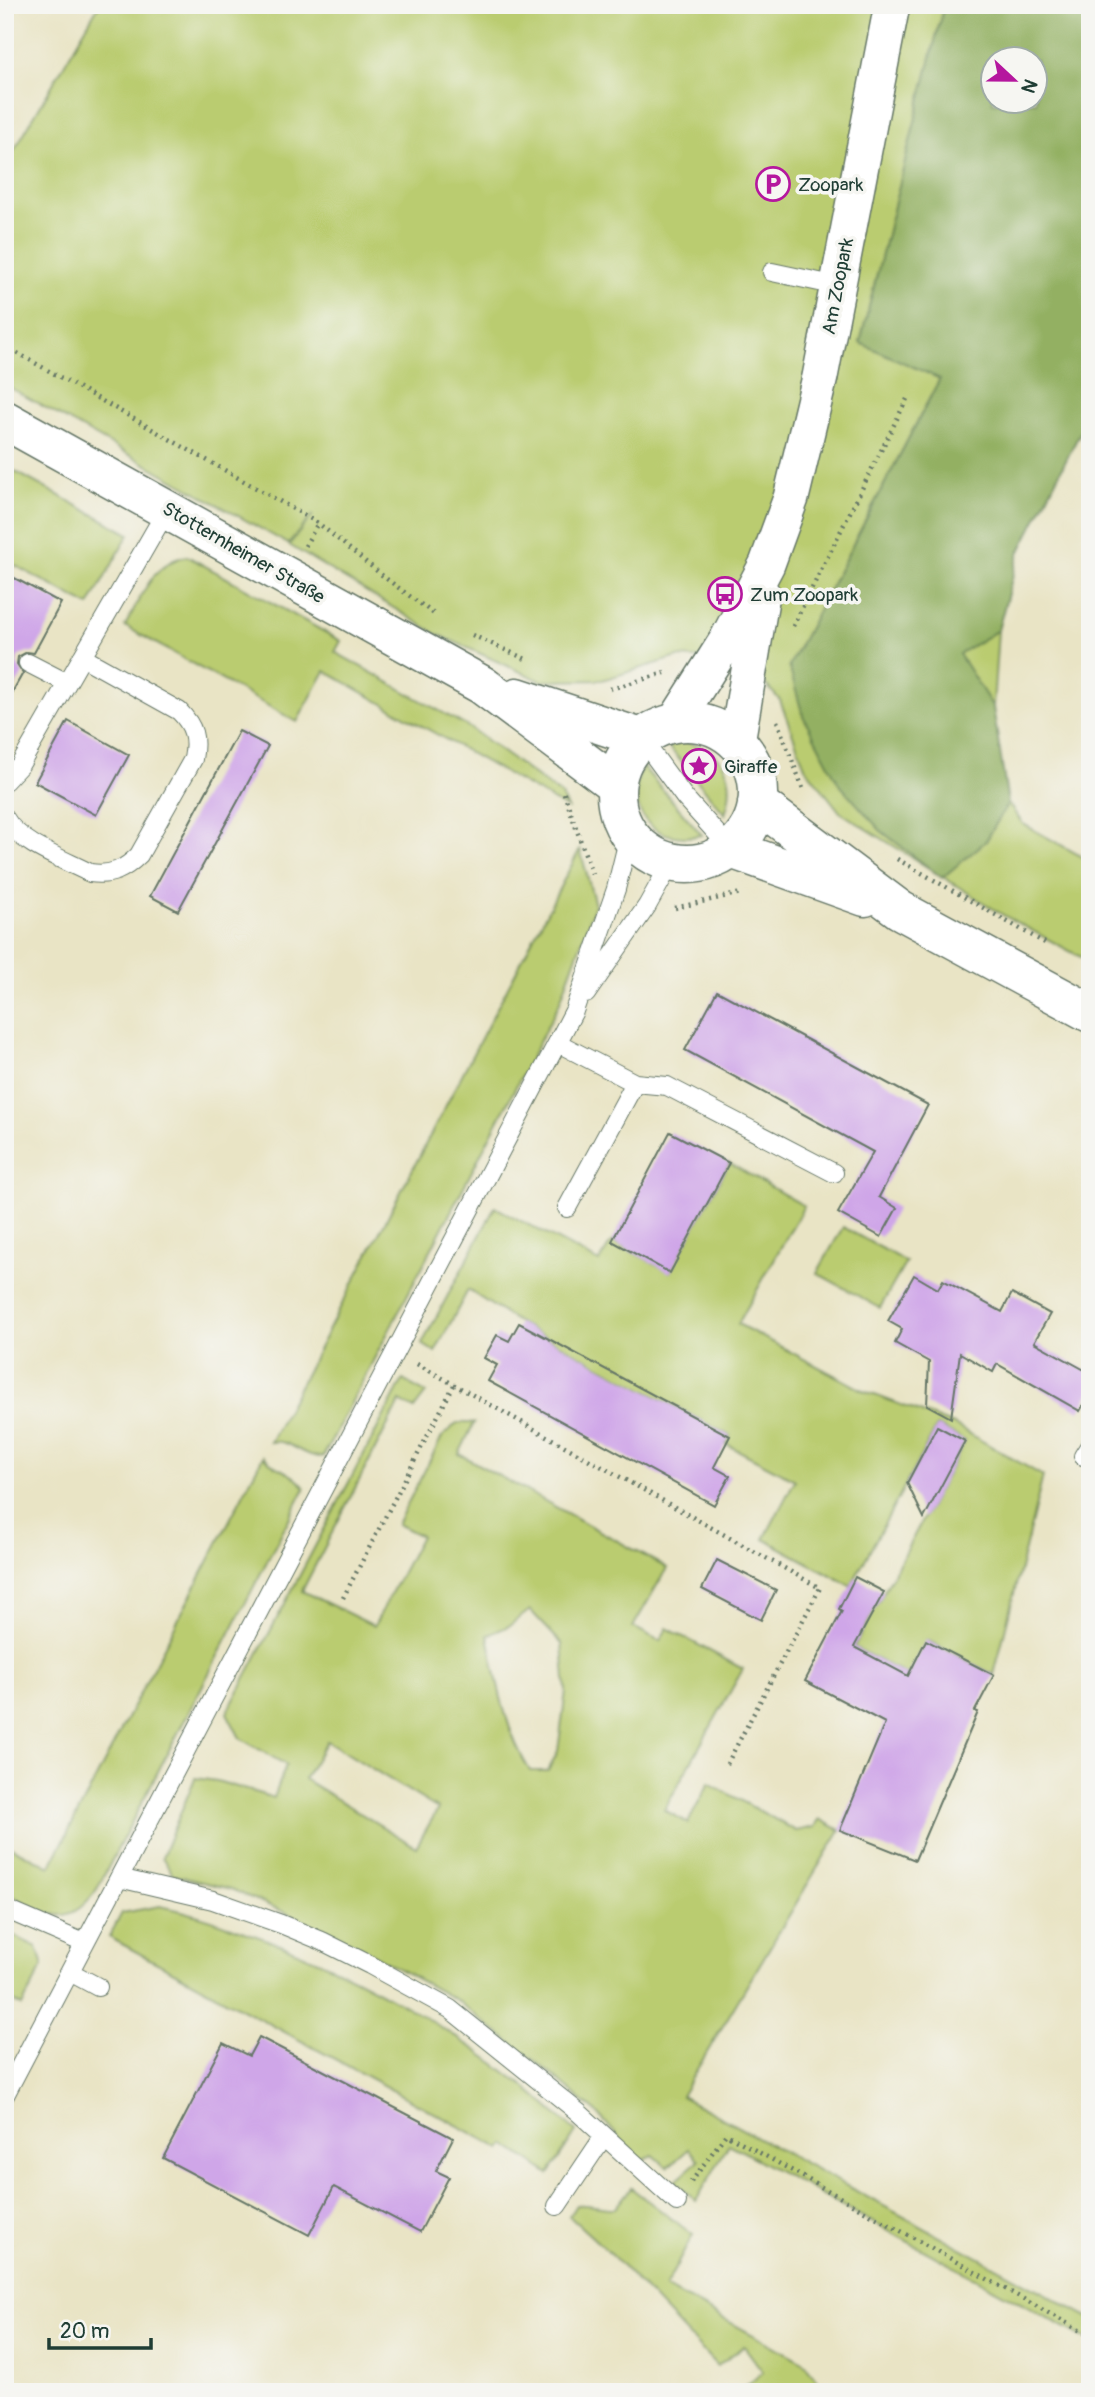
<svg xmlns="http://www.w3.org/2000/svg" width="1095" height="2397" font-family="Pangolin,sans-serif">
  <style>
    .green { fill: #bacc70; stroke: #6c8452; stroke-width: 2; fill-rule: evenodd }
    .forest { fill: #93b062; stroke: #59764b; stroke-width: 2; fill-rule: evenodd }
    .building { fill: #cfa6e8 }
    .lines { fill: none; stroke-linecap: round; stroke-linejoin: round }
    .service-casing { stroke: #667767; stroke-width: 20 }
    .minor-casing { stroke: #667767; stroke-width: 38 }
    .secondary-casing { stroke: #667767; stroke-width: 41 }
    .path { stroke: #667767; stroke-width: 4.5; stroke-dasharray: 2 5; stroke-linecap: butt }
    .service { stroke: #fff; stroke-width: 18 }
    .minor { stroke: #fff; stroke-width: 35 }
    .secondary { stroke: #fff; stroke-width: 38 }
    .labels { text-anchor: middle; stroke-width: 7; stroke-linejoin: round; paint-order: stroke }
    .poi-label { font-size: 19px; fill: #1f3d34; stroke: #f6f6f2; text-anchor: start }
    .street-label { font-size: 19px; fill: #1f3d34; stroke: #f6f6f2 }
  </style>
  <rect width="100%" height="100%" fill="#f6f6f2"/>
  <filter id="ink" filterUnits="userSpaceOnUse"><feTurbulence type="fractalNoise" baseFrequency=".0143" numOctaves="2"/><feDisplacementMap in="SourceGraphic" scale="14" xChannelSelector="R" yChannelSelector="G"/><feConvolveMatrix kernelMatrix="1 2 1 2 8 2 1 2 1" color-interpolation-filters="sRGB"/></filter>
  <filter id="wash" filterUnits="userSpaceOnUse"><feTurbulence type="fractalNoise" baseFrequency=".00686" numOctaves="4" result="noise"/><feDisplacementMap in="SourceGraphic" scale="28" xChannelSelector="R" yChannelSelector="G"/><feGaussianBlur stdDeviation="1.57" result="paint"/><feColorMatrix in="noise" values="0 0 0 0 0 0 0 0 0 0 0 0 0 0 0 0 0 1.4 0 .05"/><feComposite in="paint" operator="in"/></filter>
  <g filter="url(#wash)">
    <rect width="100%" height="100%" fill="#e9e4c5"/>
    <path class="green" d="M99 5H944L860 343 940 378 789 666 880 830 909 852 986 841 1008 803 1023 824 1090 861V962L1003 915 840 812 805 767 780 700 757 675 709 659 678 657 602 680 541 681 437 634 289 545 313 515 288 544 5 385V166Z
      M5 466 129 534 89 606 5 560Z
      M187 556 341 641 335 652 470 728 561 795 567 808 325 671 297 722 125 626C141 598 152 562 187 556Z
      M998 630 993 707 958 654Z
      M683 742C724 749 738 775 725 814L667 745Z
      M642 766 702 835C654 846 623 812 642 766Z
      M580 849 595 905 559 1004 323 1457C303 1458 290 1438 270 1442Z
      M729 1163 804 1206 738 1324 864 1391 954 1425 1043 1476 994 1675 927 1640 908 1676 854 1647 965 1441 937 1426 851 1586 764 1539 795 1480 726 1444 730 1436 519 1323 468 1290 435 1352 422 1344 495 1207 599 1262 612 1241 670 1272Z
      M843 1227 906 1262 880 1308 817 1273Z
      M403 1380 426 1393 414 1409 400 1401 302 1591 374 1626 421 1536 397 1524 442 1437 457 1423H474L459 1454 667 1568 633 1627 660 1641 667 1628 743 1669 664 1810 688 1823 709 1783 796 1831 815 1827 819 1819 840 1830 681 2096 1090 2318V2341L729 2144 696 2201 675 2181 699 2160 689 2149 668 2167 653 2155 640 2162 599 2115 546 2070 456 2000 361 1948 298 1918 231 1889 173 1875 162 1857 195 1778 217 1781 274 1798 286 1765 240 1738 227 1713ZM530 1610 562 1644 566 1691 558 1751 548 1771H530C505 1731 497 1682 488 1635L509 1626ZM327 1741 438 1809 416 1847 304 1779Z
      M263 1456C275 1470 295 1472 305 1488L97 1889C66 1934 45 1911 5 1893V1844L50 1867Z
      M160 1906C191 1912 221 1923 251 1934 342 1966 445 2023 520 2083 539 2098 558 2116 576 2132L549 2174 505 2144 501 2149 109 1937 122 1913Z
      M5 1932 37 1947 43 1966 22 2006 5 1998Z
      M631 2188 693 2235 665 2287 803 2362 821 2385 817 2392H739L763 2372 744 2346 717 2366 614 2257 569 2216 576 2205C590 2203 600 2209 615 2208Z"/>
    <path class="forest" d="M944 5H1090V377L1086 390 1087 419 1019 553 998 630 959 654 993 707 1008 803 986 841 942 878 880 830 839 784 803 716 789 666 940 379 860 343ZM993 60H1036V102H993Z"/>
    <g id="blocks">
      <path class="building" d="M5 573 61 603 34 653 27 652 18 657 17 664 23 673 5 705Z
        M68 721 129 755 96 815 35 782Z
        M239 731 268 746 178 911 150 896Z
        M717 991 928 1105 879 1197 897 1208 881 1237 838 1213 873 1152 685 1050Z
        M670 1132 729 1163 670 1273 612 1241Z
        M914 1275 938 1289 943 1280 1002 1312 1012 1293 1050 1314 1034 1342 1090 1373V1392L1080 1411 997 1364 993 1372 960 1353 951 1418 927 1405 929 1362 895 1343 902 1329 888 1321Z
        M519 1323 730 1436 714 1467 730 1476 714 1505 488 1381 497 1365 484 1358 497 1335 509 1341Z
        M937 1426 965 1441 924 1518 907 1483Z
        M717 1560 776 1590 761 1620 702 1589Z
        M855 1577 884 1592 854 1647 908 1676 926 1640 994 1675 975 1711 978 1712 915 1860 840 1830 885 1723 805 1681 842 1611 839 1609Z
        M259 2037 453 2138 436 2171 449 2177 420 2232 334 2187 309 2235 163 2158 223 2043 249 2056Z"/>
    </g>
  </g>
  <g filter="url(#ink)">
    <use href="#blocks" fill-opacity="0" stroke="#667767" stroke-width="2"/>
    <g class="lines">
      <g class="service-casing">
        <path id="service" d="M772 272 838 286
          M28 663 67 683
          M641 738 685 798 731 849
          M5 781 20 765 168 508
          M5 818C18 843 65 860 90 873 111 876 124 870 139 855L193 759C197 738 194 726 179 711L82 657
          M586 994 647 906 671 863
          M558 1043 635 1083 667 1086 834 1173
          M567 1208 635 1083
          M1083 1456 1090 1445
          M119 1878 213 1900 281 1924 322 1941 370 1965 450 2009 578 2112 677 2202
          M5 1909 84 1943
          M70 1972 98 1987
          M5 2095 574 1011 616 889 629 836
          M557 2206 604 2136"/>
      </g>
      <g class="minor-casing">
        <path id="minor" d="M675 722 727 640 767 564 791 498 820 377 892 5
          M737 742 762 594"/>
      </g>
      <g class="secondary-casing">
        <path id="secondary" d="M5 420 482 685 616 785
          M517 697 641 738
          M616 793a71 71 0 1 1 142 0a71 71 0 1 1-142 0Z
          M757 803 900 910 1090 1013
          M731 849 865 897"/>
      </g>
      <path class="path" d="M5 346 318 523 388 580 434 614
        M305 546 318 523
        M793 626 909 395
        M472 635 528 660
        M610 689 665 673
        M777 721 804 791
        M564 793 592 874
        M897 859 1045 943
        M675 908 741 893
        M417 1364 820 1588 727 1764
        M343 1598 454 1385
        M691 2182 726 2134 1090 2336"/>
      <use href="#service" class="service"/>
      <use href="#minor" class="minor"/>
      <use href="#secondary" class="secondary"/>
    </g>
  </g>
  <defs>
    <g id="parking-ring" transform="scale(1.75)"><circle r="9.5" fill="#f6f6f2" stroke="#b5179e" stroke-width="1.5"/><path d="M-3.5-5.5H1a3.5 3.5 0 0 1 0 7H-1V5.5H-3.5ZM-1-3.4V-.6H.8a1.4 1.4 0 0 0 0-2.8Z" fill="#b5179e"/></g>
    <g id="bus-ring" transform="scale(1.75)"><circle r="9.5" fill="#f6f6f2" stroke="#b5179e" stroke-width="1.5"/><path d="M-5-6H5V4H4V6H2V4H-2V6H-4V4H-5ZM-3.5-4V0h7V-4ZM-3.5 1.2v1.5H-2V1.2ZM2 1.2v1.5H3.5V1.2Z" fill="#b5179e"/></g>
    <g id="sight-ring" transform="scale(1.75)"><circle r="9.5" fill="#f6f6f2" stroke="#b5179e" stroke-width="1.5"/><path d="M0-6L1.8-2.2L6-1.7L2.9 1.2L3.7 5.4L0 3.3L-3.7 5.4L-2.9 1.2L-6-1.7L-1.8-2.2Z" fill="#b5179e"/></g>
  </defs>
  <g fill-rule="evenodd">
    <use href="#parking-ring" x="773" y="184"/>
    <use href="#bus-ring" x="725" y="594"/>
    <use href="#sight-ring" x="699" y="766"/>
  </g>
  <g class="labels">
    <g class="poi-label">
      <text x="798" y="191">Zoopark</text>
      <text x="750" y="601">Zum Zoopark</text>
      <text x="724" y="773">Giraffe</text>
    </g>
    <g class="street-label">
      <text transform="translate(837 286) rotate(-79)" y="7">Am Zoopark</text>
      <text transform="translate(244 552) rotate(30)" y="7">Stotternheimer Straße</text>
    </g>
  </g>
  <rect width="1095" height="2397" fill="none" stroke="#f6f6f2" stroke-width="28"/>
  <g transform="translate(1014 80) rotate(112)"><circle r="33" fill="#f6f6f2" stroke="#a0aca6" stroke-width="2"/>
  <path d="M0-5L12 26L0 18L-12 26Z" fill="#b5179e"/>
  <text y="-10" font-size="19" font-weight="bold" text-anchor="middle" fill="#1f3d34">N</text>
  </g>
  <path d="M49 2338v10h102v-10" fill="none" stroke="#1f3d34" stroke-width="3.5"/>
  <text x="60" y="2338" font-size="21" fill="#1f3d34" stroke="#f6f6f2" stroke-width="5" paint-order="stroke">20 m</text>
</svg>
